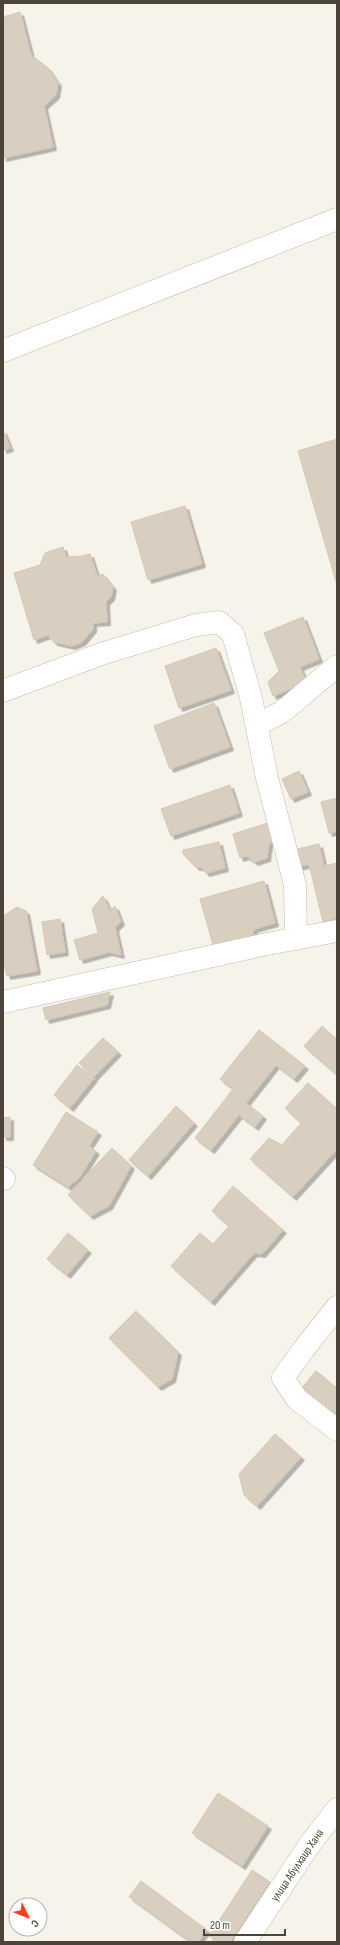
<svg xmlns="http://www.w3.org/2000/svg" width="340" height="1945" font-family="'Sofia Sans Condensed',sans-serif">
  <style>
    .building { fill: #d9cfc0; stroke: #d4c7b2; filter: url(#shadow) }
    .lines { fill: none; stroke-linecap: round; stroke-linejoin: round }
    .minor-casing { stroke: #c3bbad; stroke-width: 23 }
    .minor { stroke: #fff; stroke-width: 22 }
    .labels { text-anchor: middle; stroke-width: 3.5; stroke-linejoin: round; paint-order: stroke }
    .street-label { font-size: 12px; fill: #4c4438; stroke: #fff }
  </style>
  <defs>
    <filter id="shadow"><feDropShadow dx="3.5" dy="3.5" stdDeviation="0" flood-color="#0004"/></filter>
  </defs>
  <rect width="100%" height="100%" fill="#f6f3eb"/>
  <path class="building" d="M20 12 31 55 48 68 58 83 56 95 44 106 53 147 3 158V17Z
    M3 430 10 448 3 450Z
    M337 439V585L298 451Z
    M185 506 202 564 148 580 131 522Z
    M63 547 66 557 82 556 90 554 97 576 103 574 113 587 111 597 106 602 107 622 93 623V629L82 642 72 646 54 642 48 635 34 640 14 573 40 565 45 553Z
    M303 617 319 659 300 667 306 683 273 696 268 682 279 671 264 633Z
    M216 648 231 690 179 708 165 666Z
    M214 703 230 747 170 769 154 726Z
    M299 771 308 792 291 799 282 779Z
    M230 785 239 813 171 836 161 809Z
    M337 798V831L329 833 321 802Z
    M271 822 277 841 269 843 267 858 255 862 246 856 240 858 233 834Z
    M219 842 225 868 206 873 201 867H196L183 854V850Z
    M319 844 324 866 337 863V918L323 922 309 864 298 867 293 850Z
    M264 881 275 923 254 929 252 938 214 948 200 899Z
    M103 896 110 911 115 906 121 922 115 928 121 955 109 952 80 960 74 940 98 933 92 909Z
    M17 907 26 911 37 971 7 976 3 960V916Z
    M60 919 65 952 47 955 42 922Z
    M110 992 107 1005 46 1020 43 1008Z
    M322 1026 337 1040V1075L304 1046Z
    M259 1030 305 1066 294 1079 276 1065 246 1103 263 1116 255 1127 239 1115 211 1150 195 1138 233 1089 220 1079Z
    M103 1038 118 1052 94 1077 79 1063Z
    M77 1065 94 1078 70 1108 54 1095Z
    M308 1083 337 1109V1149L293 1197 250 1159 269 1138 282 1145 301 1123 285 1108Z
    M176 1106 194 1123 148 1176 129 1160Z
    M66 1112 98 1132 89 1146 96 1151 79 1178 68 1187 33 1165Z
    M10 1117V1137H3V1118Z
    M112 1148 131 1166 109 1206 90 1216 68 1195Z
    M233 1186 283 1230 262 1254 254 1253 211 1302 171 1266 200 1233 213 1244 229 1226 212 1211Z
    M68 1233 88 1250 67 1275 47 1259Z
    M136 1311 178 1352 172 1379 158 1387 109 1338Z
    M316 1371 337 1388V1420L300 1390Z
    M275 1434 301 1457 257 1506 244 1495 239 1474Z
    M218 1793 268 1826 242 1866 192 1833Z
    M252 1870 270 1882 230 1942H217L209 1936Z
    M141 1881 207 1930 198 1942H191L129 1897Z"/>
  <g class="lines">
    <g class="minor-casing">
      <path id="minor" d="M3 351 337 219
        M3 691 101 654 196 625 219 622 233 634 251 698 267 778 295 885 296 939
        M257 725 282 712 337 666
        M3 1002 267 944 337 931
        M3 1178 4 1179
        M337 1307 303 1350 283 1378 297 1399 337 1430
        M245 1942 310 1844 337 1809"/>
    </g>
    <use href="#minor" class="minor"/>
  </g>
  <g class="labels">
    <g class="street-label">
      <text transform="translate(297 1865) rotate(-56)" y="4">улица Абулхаир Хана</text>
    </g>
  </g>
  <rect width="340" height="1945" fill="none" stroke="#4c4438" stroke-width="8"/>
  <g transform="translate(28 1917) rotate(133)"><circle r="19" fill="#ffffff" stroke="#b7b4af"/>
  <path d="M0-3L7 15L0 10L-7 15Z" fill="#ff3b1a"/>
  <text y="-6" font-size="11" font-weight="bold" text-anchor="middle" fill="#4c4438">С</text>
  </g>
  <path d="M204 1929v6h81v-6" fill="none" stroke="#4c4438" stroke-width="2"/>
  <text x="210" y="1929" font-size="12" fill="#4c4438" stroke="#ffffff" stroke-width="3" paint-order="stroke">20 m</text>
</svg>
